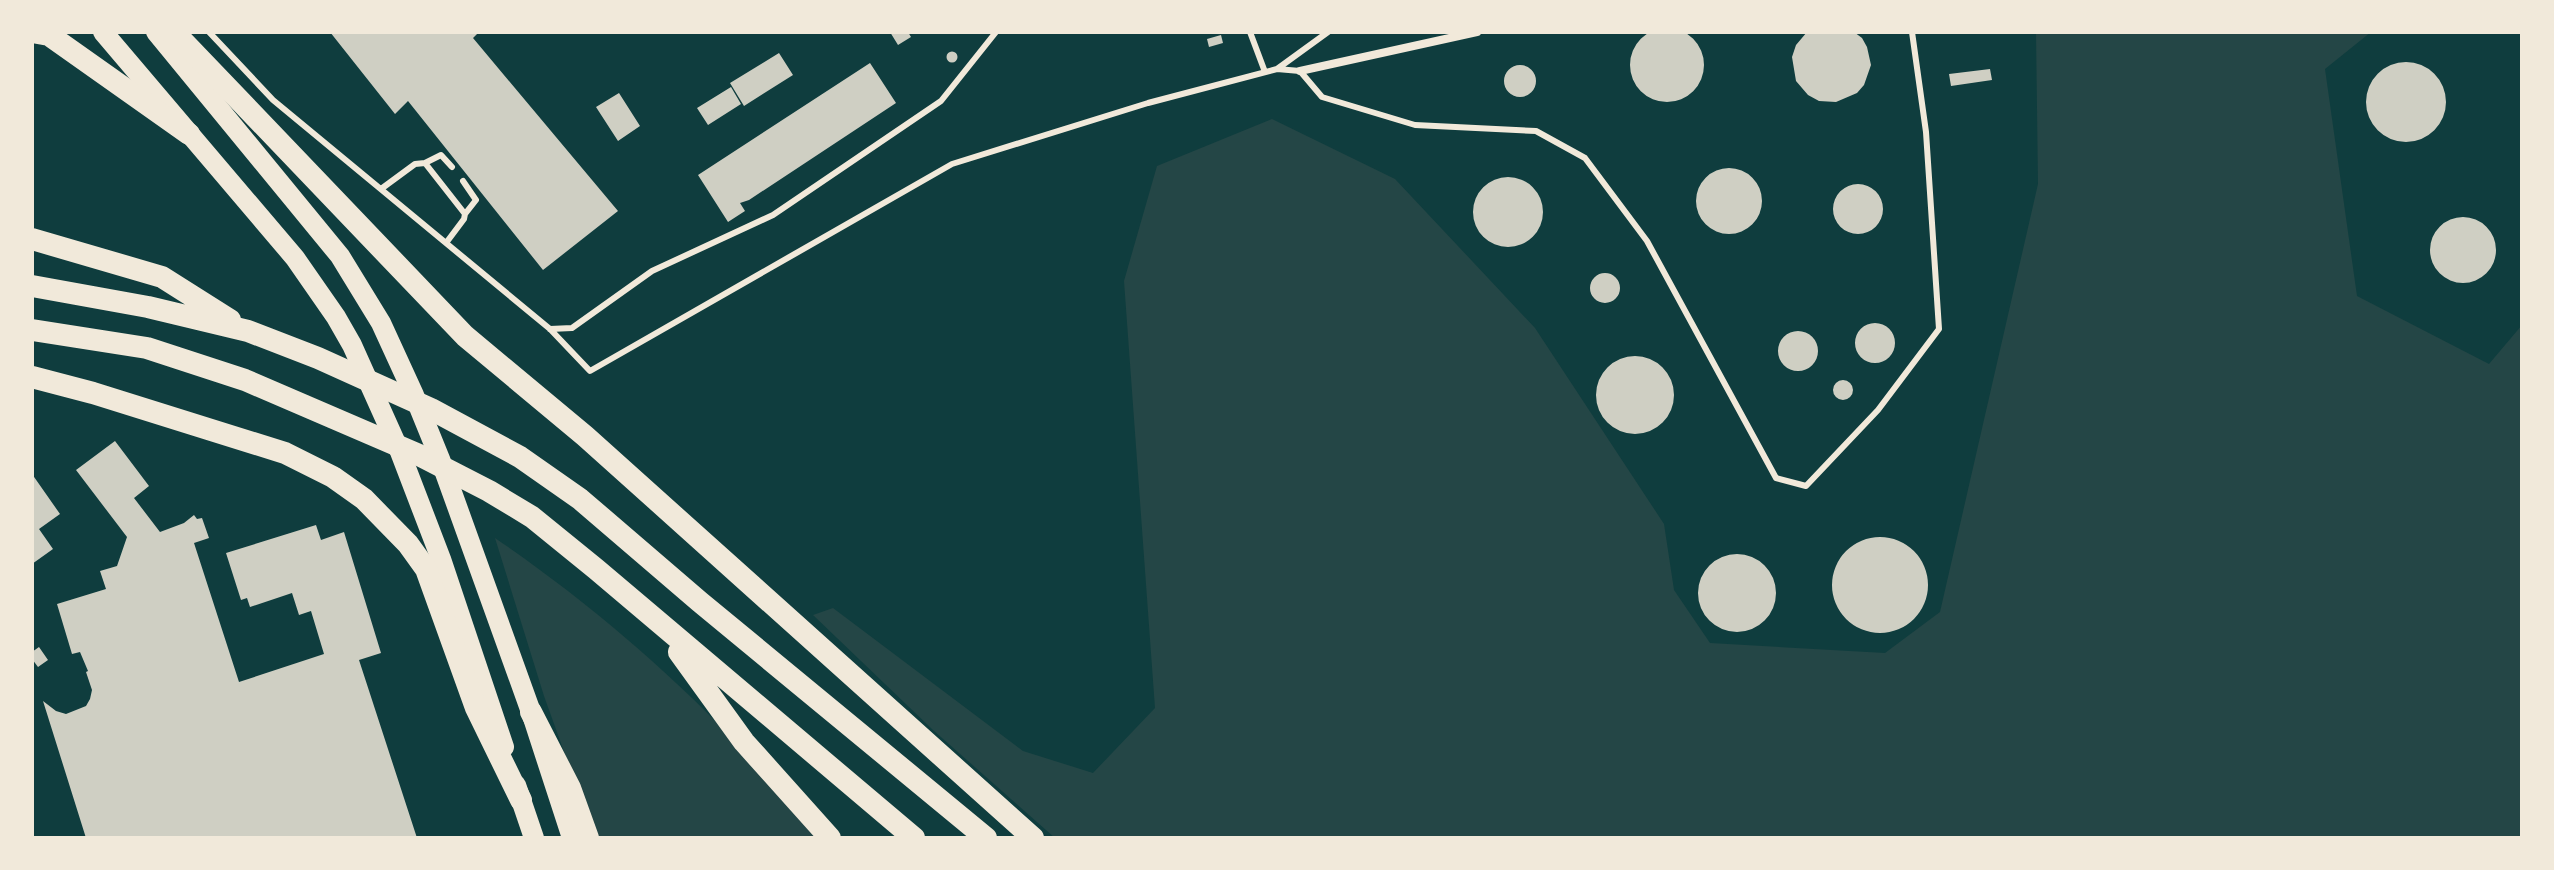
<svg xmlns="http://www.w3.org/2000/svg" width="2554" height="870" font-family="'Source Sans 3',sans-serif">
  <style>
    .green { fill: #244646 }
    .building { fill: #cfcfc3 }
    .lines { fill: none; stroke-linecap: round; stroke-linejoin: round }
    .service { stroke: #f1e9da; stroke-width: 6 }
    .minor { stroke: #f1e9da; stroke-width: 8 }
    .trunk { stroke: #f1e9da; stroke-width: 20 }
    .motorway { stroke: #f1e9da; stroke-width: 22 }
  </style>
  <rect width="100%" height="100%" fill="#0f3d3e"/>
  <path class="green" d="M2036 32H2371L2325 69 2357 296 2489 364 2522 325V838H1055L933 730 813 615 833 608 1023 751 1093 773 1155 708 1124 281 1157 166 1272 119 1395 179 1535 328 1664 524 1674 590 1710 643 1885 653 1940 612 2038 184Z
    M495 538C580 596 661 664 732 738 763 770 791 805 820 838H595L544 696Z"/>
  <path class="building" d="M1630 65a37 37 0 1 1 74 0a37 37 0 1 1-74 0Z
    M330 32H479L473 38 618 211 543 270 408 101 395 114Z
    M890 32H908L911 37 898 45Z
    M1807 32H1854L1862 38 1867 47 1871 65 1864 85 1857 93 1836 102 1819 101 1808 95 1796 81 1792 57 1796 45Z
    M1221 35 1223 43 1209 47 1207 39Z
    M946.5 57a5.5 5.5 0 1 1 11 0a5.5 5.5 0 1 1-11 0Z
    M779 53 793 75 744 106 730 83Z
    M2366 102a40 40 0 1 1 80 0a40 40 0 1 1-80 0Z
    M870 63 896 103 749 200 740 203 745 211 728 222 698 175Z
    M1504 81a16 16 0 1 1 32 0a16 16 0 1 1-32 0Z
    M1990 69 1992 80 1951 86 1949 74Z
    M731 87 741 104 708 125 697 108Z
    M619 93 640 126 618 141 596 107Z
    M1696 201a33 33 0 1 1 66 0a33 33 0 1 1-66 0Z
    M1473 212a35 35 0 1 1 70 0a35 35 0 1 1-70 0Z
    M1833 209a25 25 0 1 1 50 0a25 25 0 1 1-50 0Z
    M2430 250a33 33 0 1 1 66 0a33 33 0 1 1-66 0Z
    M1590 288a15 15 0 1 1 30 0a15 15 0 1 1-30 0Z
    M1855 343a20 20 0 1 1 40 0a20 20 0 1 1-40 0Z
    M1778 351a20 20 0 1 1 40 0a20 20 0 1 1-40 0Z
    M1596 395a39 39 0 1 1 78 0a39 39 0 1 1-78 0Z
    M1833 390a10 10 0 1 1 20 0a10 10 0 1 1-20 0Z
    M115 441 149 486 134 498 160 532 184 523 194 515 197 519 202 518 209 538 194 543 239 682 324 654 311 611 299 615 292 593 250 607 247 598 241 600 226 553 316 525 321 540 344 532 381 653 359 660 417 838H86L43 701 56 711 66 714 86 706 90 699 92 690 86 672 88 671 80 652 72 654 57 604 106 589 100 571 117 566 127 537 76 470Z
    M32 474 60 514 39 529 53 549 32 564Z
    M1832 585a48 48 0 1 1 96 0a48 48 0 1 1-96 0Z
    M1698 593a39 39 0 1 1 78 0a39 39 0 1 1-78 0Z
    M39 647 48 660 38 667 32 659V652Z"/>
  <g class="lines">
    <path class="service" d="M209 32 273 100 550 329 590 371 952 164 1148 103 1277 69 1328 32
      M1250 32 1265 72
      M1277 69 1300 71 1322 97 1415 125 1536 131 1585 158 1647 241 1776 478 1806 486 1878 410 1939 329 1926 132 1912 32
      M425 163 441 155 452 167
      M463 181 476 200 465 214
      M381 189 415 164 425 163 465 214 464 219 446 243
      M550 329 572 328 652 271 773 215 941 101 996 32"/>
    <path class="minor" d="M1300 71 1477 32"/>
    <path class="trunk" d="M103 32 295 258 336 317 352 345 400 452 441 559 504 747
      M156 32 340 256 381 323 414 395 440 459 531 712 572 838
      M516 785 534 838"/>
    <path class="motorway" d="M32 32 49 35 189 134
      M171 32 178 36 465 336 585 436 1033 838
      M32 239 162 277 230 320
      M32 286 148 307 248 331 318 358 431 409 520 457 580 499 700 602 986 838
      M32 330 147 348 245 380 417 454 489 491 532 517 596 569 914 838
      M32 377 93 393 285 453 333 477 364 499 408 544 426 569 476 708 521 800
      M679 652 744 742 830 838
      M531 712 570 788 588 838"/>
  </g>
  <rect width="2554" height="870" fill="none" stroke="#f1e9da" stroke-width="68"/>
</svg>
